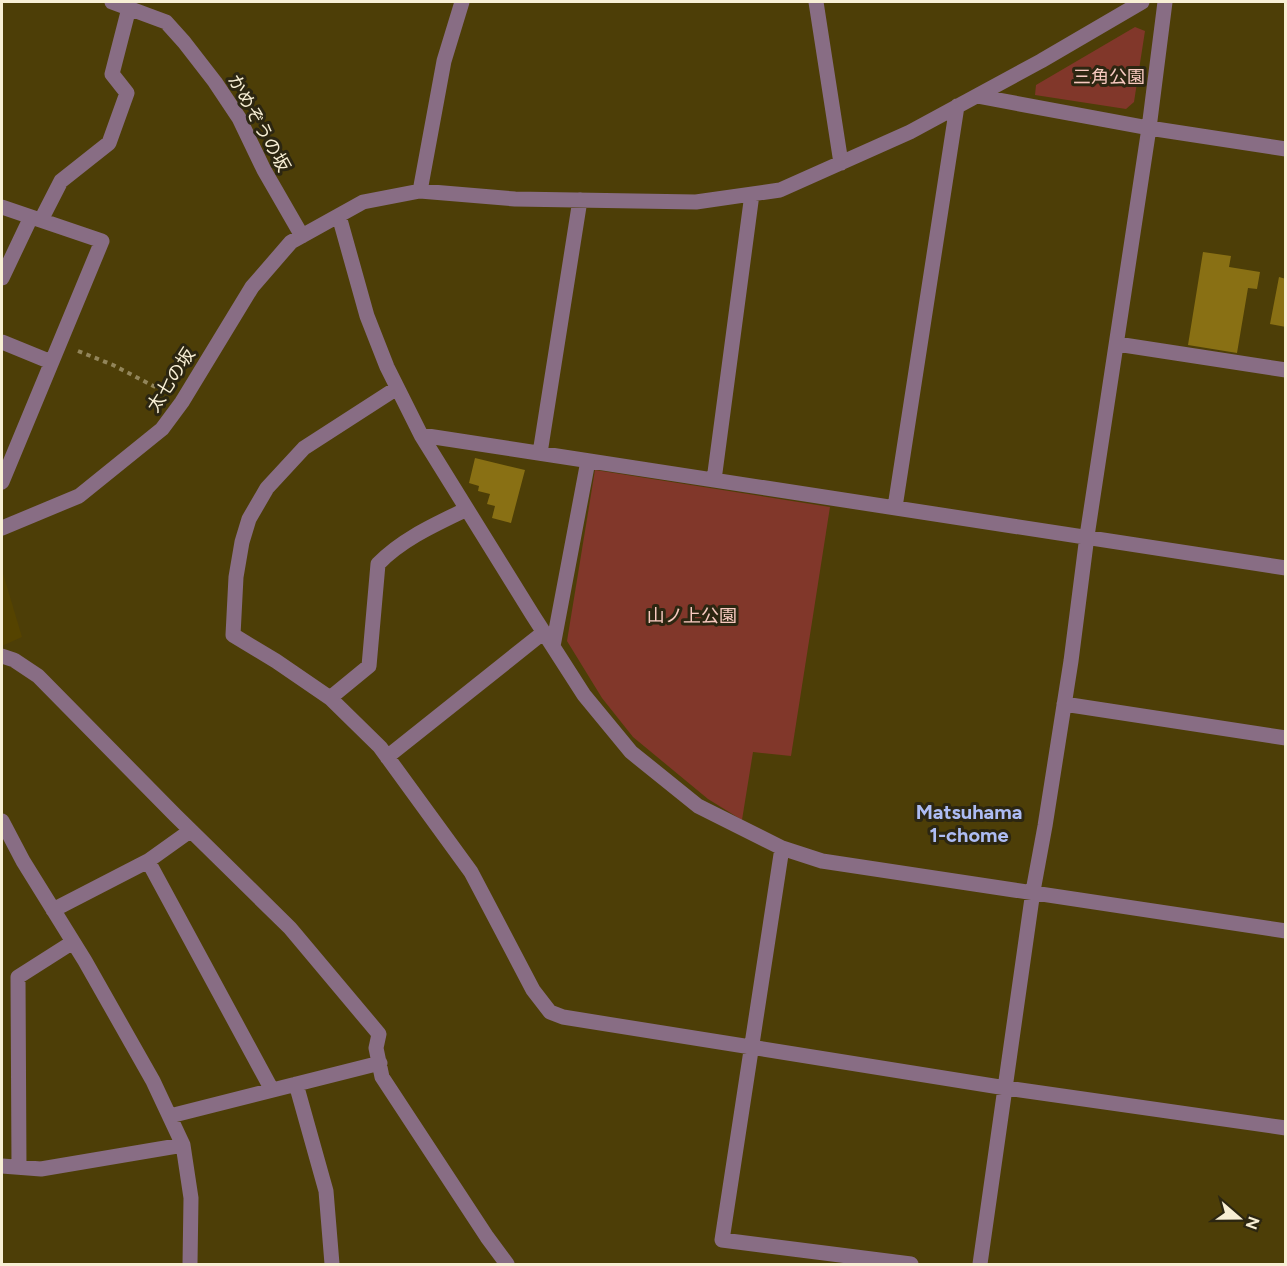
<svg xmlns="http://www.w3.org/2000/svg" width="1287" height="1266" font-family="Figtree,'Noto Sans JP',sans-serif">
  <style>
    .built { fill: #554300 }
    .green { fill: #81372a }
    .building { fill: #897014 }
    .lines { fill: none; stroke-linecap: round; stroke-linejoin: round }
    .path { stroke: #92855a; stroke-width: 4; stroke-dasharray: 4.5 4.5; stroke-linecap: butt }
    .minor { stroke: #886d84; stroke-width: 15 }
    .labels { text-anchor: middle; stroke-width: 6; stroke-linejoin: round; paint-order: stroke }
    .park-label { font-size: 18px; fill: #f8cac0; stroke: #2c2611 }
    .street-label { font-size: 18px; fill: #f8efd5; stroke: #2c2611 }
    .neighbourhood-label { font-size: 20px; font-weight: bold; fill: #adbcf3; stroke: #2c2611 }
  </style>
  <rect width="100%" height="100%" fill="#4d3e07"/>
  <path class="built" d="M2 570 22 637 2 646Z"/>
  <path class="green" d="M1135 27 1145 31 1134 102 1126 109 1035 95 1036 85Z
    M595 470 830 507 791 756 753 752 742 820 708 799 633 737 602 698 567 641Z"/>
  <path class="building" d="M1203 252 1231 256 1229 267 1260 272 1257 289 1248 288 1237 353 1188 345Z
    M1279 277 1286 279V327L1270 324Z
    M475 458 525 470 511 523 492 518 495 506 487 504 490 494 478 491 479 486 469 483Z"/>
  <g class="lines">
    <path class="path" d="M78 351 113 365 163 391"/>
    <path class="minor" d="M112 2 166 22 184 42 215 82 239 118 264 170 302 236
      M816 2 841 163
      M977 96 1149 128 1286 149
      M420 191 444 61 462 2
      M2 207 102 241 2 482
      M339 216 367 316 387 367 421 435 532 614 584 695 631 752 698 806 782 848 822 861 1286 931
      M41 220 61 181 109 143 127 93 112 74 129 8
      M2 278 31 217
      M2 342 51 362
      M1117 344 1286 370
      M397 388 304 448 267 488 249 519 242 542 236 577 233 635 276 661 330 698 380 747 471 872 533 990 550 1012 563 1017 1006 1088 1286 1128
      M421 435 1286 568
      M540 453 580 200
      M714 480 752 194
      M895 507 957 106
      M2 528 79 496 162 429 182 402 252 287 291 242 363 202 420 191 515 199 696 202 780 190 910 132 1041 61 1142 2
      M553 646 588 461
      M2 656 14 660 38 676 175 815 290 928 379 1034 376 1048 382 1077 487 1237 507 1264
      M330 698 369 666 378 564C402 539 436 524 467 509
      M1064 704 1286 738
      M387 757 544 632
      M2 821 23 861 85 961 153 1081 183 1145 191 1198 190 1264
      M782 848 722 1240 911 1264
      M148 861 272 1090
      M53 910 148 861 190 831
      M296 1084 326 1191 332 1264
      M170 1116 380 1063
      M2 1166 41 1169 183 1145
      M19 1167 18 977 73 942
      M980 1264 1033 891 1045 826 1071 661 1087 536 1149 128 1165 2"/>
  </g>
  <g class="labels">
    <g class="park-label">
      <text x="1109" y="83">三角公園</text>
      <text x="692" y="622">山ノ上公園</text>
    </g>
    <g class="street-label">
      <text transform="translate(259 123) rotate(61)" y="6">かめぞうの坂</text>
      <text transform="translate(171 380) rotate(-57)" y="6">太七の坂</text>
    </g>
    <g class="neighbourhood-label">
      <text x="969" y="819">Matsuhama<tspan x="969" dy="23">1-chome</tspan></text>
    </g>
  </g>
  <rect width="1287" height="1266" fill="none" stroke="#f8efd5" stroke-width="6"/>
  <g transform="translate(1239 1218) rotate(110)" stroke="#2c2611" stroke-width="4.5" paint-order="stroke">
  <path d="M0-4.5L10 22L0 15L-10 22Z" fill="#f8efd5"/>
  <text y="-9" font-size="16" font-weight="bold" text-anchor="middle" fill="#f8efd5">N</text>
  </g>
</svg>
